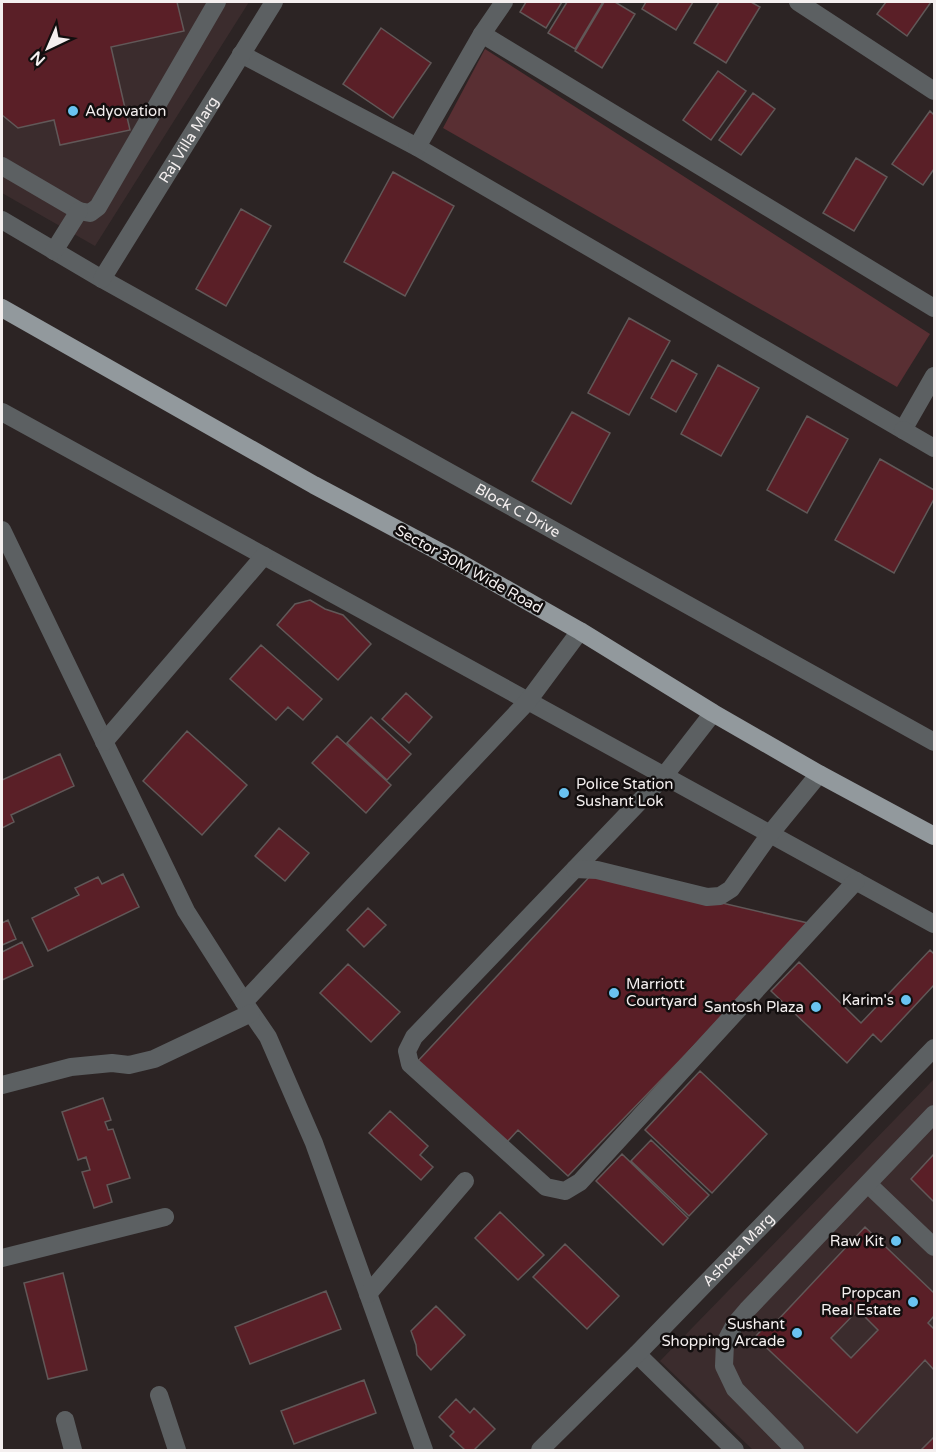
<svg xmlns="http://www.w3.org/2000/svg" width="936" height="1452" font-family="'Varela Round',sans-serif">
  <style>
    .built { fill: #3b2c2d }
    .green { fill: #592f33 }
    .building { fill: #5a1f27; stroke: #615858; stroke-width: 1.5; fill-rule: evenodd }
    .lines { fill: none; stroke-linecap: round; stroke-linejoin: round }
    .minor { stroke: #5c6062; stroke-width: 18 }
    .major { stroke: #92999d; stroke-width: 18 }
    .poi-dot { fill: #69c3f1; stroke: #120e0e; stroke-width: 2 }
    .labels { text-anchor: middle; stroke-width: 5; stroke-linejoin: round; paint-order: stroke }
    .poi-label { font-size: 15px; fill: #f4efef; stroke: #120e0e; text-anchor: end }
    .street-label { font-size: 15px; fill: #f4efef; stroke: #120e0e }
  </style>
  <rect width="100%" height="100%" fill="#2c2424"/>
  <path class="built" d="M2 2H249L95 246 2 193Z
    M934 1079V1450H753L660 1361Z"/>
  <path class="green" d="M485 49 930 334 897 387 443 128Z"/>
  <path class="building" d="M2 2H177L184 31 111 47 130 130 60 145 54 120 18 128 2 115Z
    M526 2H562L546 28 520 12Z
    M567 2H603L575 49 548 33Z
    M604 2H615L635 14 602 68 575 51Z
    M646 2H693L676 30 642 9Z
    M719 2H751L760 7 726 63 694 43Z
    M886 2H931L907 36 877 14Z
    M381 28 431 63 393 118 343 84Z
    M718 71 746 91 711 140 683 120Z
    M753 93 775 109 741 155 719 140Z
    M930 111 934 115V169L923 185 892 164Z
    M856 158 887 177 854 231 823 213Z
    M393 172 454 206 405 296 344 262Z
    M241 209 271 226 226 306 196 289Z
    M629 318 670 341 629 415 588 393Z
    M672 360 697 374 676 412 651 398Z
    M718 365 759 388 721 456 681 434Z
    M572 412 610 433 571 504 532 481Z
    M807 416 848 439 807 513 767 490Z
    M880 459 934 490V499L894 573 835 540Z
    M310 600 325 609 343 615 371 644 338 680 277 625 295 604Z
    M261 645 322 699 303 720 288 707 276 720 230 679Z
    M406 693 432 717 409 743 382 719Z
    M371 717 411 754 387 780 347 743Z
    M187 731 247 785 202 835 143 781Z
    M337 736 391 785 366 813 312 763Z
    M60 754 74 786 11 815 14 822 2 828V780Z
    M279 828 309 853 285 881 255 856Z
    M593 873 812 924 568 1176 518 1130 506 1143 418 1061Z
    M123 874 139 907 48 951 32 918 79 895 75 888 98 877 102 884Z
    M368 908 386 925 364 947 347 930Z
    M8 920 16 939 2 945V923Z
    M22 942 33 966 2 980V952Z
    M930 950 934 954V985L881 1042 873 1034 847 1063 771 991 799 962 861 1023Z
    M348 964 400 1012 371 1042 320 993Z
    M700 1071 767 1134 712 1193 645 1130Z
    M103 1098 111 1120 105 1122 108 1130 113 1129 130 1178 107 1185 112 1202 94 1208 82 1172 90 1170 86 1157 78 1160 62 1112Z
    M390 1111 428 1146 420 1155 433 1167 421 1180 369 1133Z
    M651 1140 709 1195 689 1216 631 1161Z
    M622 1154 688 1218 663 1245 596 1181Z
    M934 1154V1202L911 1179Z
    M500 1212 544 1255 518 1280 475 1238Z
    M865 1227 934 1293V1316L928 1323 934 1329V1370L925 1360 857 1433 755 1337 772 1319 776 1322ZM858 1310 878 1330 851 1358 831 1338Z
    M565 1244 619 1296 587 1329 533 1277Z
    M63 1273 87 1370 48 1379 24 1283Z
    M326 1291 341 1329 250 1364 235 1327Z
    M436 1306 465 1335 431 1370 417 1355 416 1345 411 1331Z
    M364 1380 376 1413 294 1444 281 1411Z
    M456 1399 470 1413 474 1408 495 1429 474 1450H465L450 1436 454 1432 439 1417Z
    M934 1437V1450H921Z"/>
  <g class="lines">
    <g class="minor">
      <path d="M798 2 934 91"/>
      <path d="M482 34 934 308"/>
      <path d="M241 54 417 147 903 430 934 376"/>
      <path d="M417 147 482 34 504 2"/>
      <path d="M2 166 79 211 90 213 98 207 217 2"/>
      <path id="s1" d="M2 220 102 279 934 742"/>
      <path d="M54 251 79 211"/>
      <path id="s2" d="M102 279 274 2"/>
      <path d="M2 412 934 924"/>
      <path d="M903 430 934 448"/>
      <path d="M2 530 186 911 244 1002 268 1037 314 1143 424 1450"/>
      <path d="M713 713 664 776 414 1037 407 1051 410 1064 546 1187 565 1191 580 1182 856 881"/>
      <path d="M104 742 264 556"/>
      <path d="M575 869 597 870 707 897 720 896 731 889 770 834 819 774"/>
      <path d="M244 1002 528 701 580 631"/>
      <path d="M2 1085 71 1067 112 1063 129 1065 154 1059 251 1013"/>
      <path d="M868 1184 934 1247"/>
      <path d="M2 1258 165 1217"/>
      <path d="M368 1294 465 1181"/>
      <path d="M637 1354 735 1450"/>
      <path d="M159 1395 177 1450"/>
      <path d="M65 1420 73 1450"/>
      <path id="s3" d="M540 1450 637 1354 934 1048"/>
      <path d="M795 1450 735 1389 724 1366 725 1343 735 1324 747 1310 934 1114"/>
    </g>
    <path class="major" d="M2 308 314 485 455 560 580 631 713 713 819 774 934 836"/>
  </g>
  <g class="poi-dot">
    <circle cx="73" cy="111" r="6"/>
    <circle cx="564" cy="793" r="6"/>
    <circle cx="614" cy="993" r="6"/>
    <circle cx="906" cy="1000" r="6"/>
    <circle cx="816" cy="1007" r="6"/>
    <circle cx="896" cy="1241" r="6"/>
    <circle cx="913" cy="1302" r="6"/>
    <circle cx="797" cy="1333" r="6"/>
  </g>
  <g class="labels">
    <g class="poi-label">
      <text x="85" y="116" text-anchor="start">Adyovation</text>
      <text x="576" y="789" text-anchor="start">Police Station<tspan x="576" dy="17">Sushant Lok</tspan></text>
      <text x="626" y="989" text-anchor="start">Marriott<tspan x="626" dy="17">Courtyard</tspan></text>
      <text x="894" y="1005">Karim's</text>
      <text x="804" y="1012">Santosh Plaza</text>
      <text x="884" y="1246">Raw Kit</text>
      <text x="901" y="1298">Propcan<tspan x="901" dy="17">Real Estate</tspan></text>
      <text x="785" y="1329">Sushant<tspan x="785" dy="17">Shopping Arcade</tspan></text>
    </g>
    <g class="street-label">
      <text dy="5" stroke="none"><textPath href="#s2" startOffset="164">Raj Villa Marg</textPath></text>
      <text dy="5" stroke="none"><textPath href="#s1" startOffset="592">Block C Drive</textPath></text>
      <text transform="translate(469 569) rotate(29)" y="5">Sector 30M Wide Road</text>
      <text dy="5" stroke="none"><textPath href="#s3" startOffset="282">Ashoka Marg</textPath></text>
    </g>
  </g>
  <rect width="936" height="1452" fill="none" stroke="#f4efef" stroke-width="6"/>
  <g transform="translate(48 48) rotate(224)" stroke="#120e0e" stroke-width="4.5" paint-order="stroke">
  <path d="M0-4.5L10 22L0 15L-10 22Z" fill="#f4efef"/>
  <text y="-9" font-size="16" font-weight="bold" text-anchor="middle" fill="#f4efef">N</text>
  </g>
</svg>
